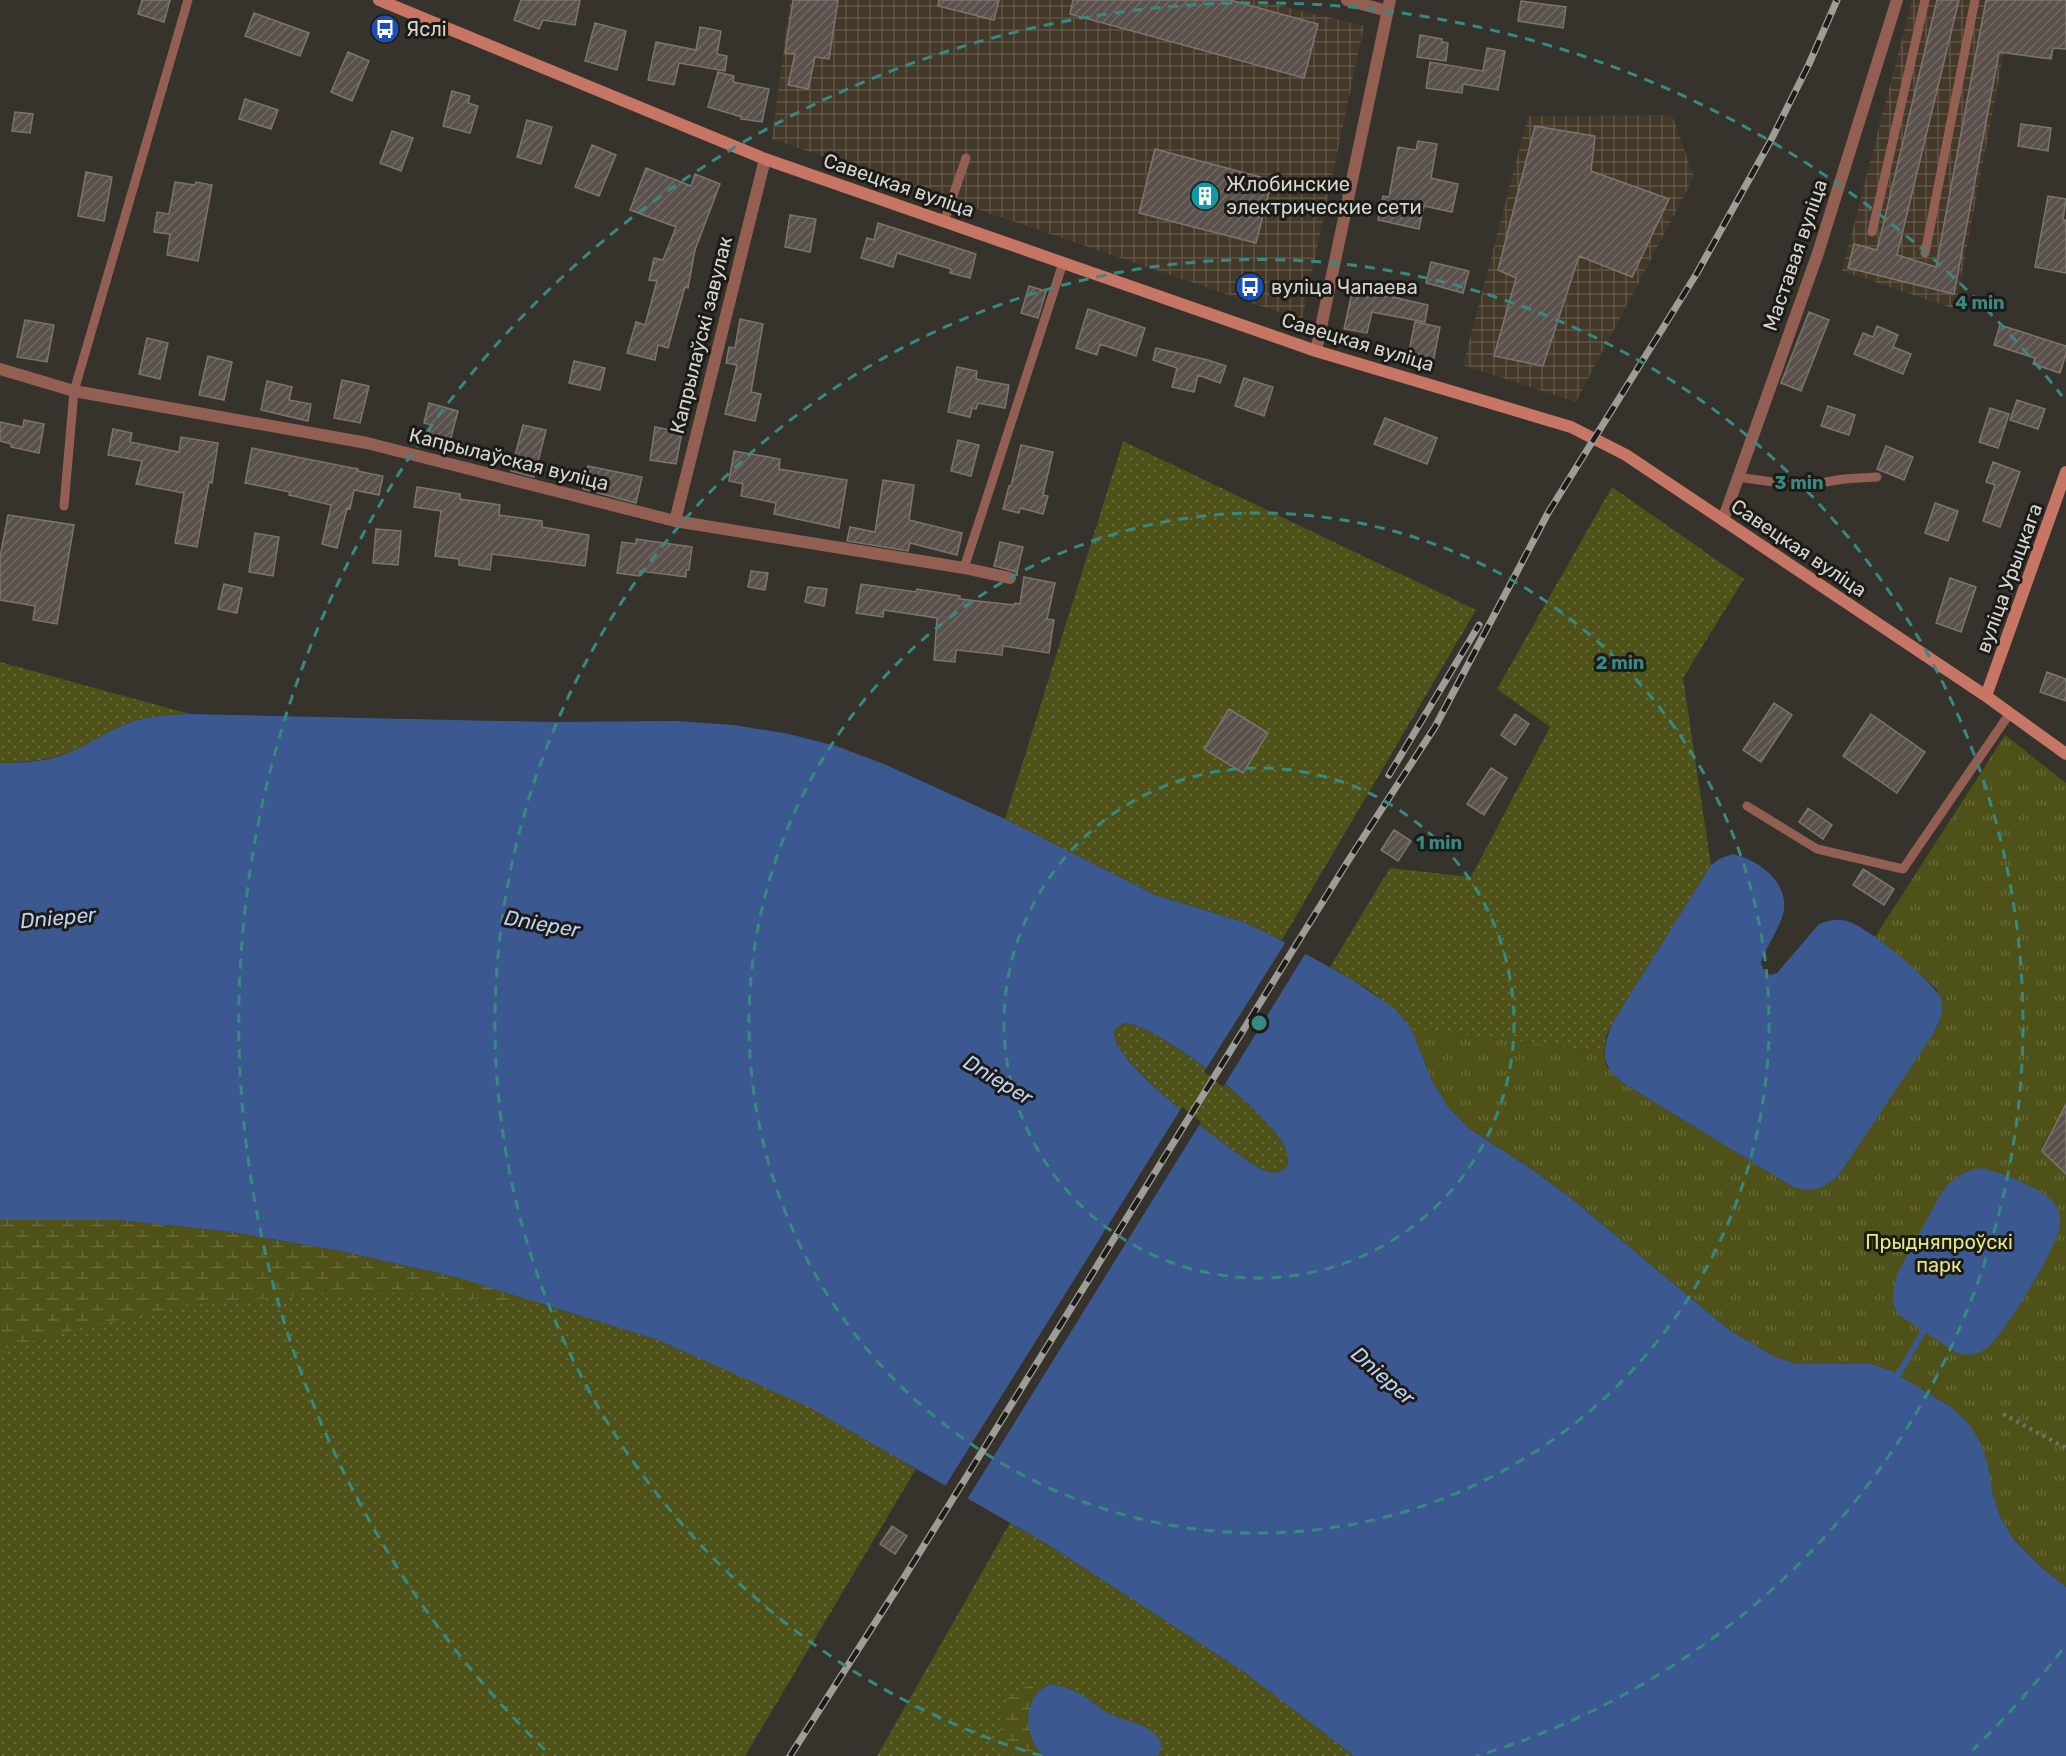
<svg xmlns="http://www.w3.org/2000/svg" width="2066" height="1756" font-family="Rubik,sans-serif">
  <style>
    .industrial { fill: url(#industrial-grid) }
    .grass { fill: url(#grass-dots) }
    .wetland { fill: url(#wetland-marsh) }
    .park { fill: url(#park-tufts) }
    .water { fill: #3b5890; fill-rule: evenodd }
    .pier { fill: #35332b }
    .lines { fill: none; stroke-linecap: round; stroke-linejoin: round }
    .stream { stroke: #3b5890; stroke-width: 6 }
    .building { fill: url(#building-hatch); stroke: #7e746e; stroke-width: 1.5 }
    .path { stroke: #72716a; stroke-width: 4; stroke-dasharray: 3 4.5; stroke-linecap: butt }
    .lane { stroke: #935f53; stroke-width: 9 }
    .street { stroke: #935f53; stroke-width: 12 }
    .secondary { stroke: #c77564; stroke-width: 12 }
    .rail-casing { stroke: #9e9d97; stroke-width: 7 }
    .rail { stroke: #1c1b17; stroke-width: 4.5; stroke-dasharray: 14; stroke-linecap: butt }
    .ring { fill: none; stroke: #378982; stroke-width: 3; stroke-dasharray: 10 8 }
    .labels { text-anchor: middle; stroke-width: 6; stroke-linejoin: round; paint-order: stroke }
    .poi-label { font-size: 20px; fill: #d6d5d0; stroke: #1c1b17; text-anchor: start }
    .street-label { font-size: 20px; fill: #d6d5d0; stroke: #1c1b17 }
    .park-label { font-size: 20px; fill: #e1eb84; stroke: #1c1b17 }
    .water-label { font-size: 21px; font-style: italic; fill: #bfd1f3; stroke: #1c1b17 }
    .centre { fill: #378982; stroke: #1c1b17; stroke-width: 3 }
    .ring-label { font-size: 18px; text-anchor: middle; font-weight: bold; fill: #378982; stroke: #1c1b17; stroke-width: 6; stroke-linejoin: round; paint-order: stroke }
  </style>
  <defs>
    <pattern id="industrial-grid" width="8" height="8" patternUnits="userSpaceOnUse" patternTransform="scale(1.5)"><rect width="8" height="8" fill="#443929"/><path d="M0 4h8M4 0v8" fill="none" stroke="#5e5547"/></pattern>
    <pattern id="grass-dots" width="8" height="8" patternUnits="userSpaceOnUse" patternTransform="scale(1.5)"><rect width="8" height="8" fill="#4e5219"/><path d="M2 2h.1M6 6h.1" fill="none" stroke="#676a39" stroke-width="1.8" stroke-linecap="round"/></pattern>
    <pattern id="wetland-marsh" width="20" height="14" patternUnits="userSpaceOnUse" patternTransform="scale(1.5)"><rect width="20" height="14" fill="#4e5219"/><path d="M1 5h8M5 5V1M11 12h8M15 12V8" fill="none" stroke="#676a39"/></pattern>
    <pattern id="park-tufts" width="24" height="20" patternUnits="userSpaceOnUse" patternTransform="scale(1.5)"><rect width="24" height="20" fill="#4e5219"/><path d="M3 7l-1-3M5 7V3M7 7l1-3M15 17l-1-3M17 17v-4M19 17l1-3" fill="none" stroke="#676a39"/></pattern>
    <pattern id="building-hatch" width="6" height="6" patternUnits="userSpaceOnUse" patternTransform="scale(1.5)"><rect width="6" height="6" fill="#5b514c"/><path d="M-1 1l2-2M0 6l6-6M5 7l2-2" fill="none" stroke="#726965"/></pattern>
  </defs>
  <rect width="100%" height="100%" fill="#35332b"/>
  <path class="industrial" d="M790 0H1258L1364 26 1302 320 772 139Z
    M1912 0H2014L1955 309 1842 271Z
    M1672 115 1694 177 1576 402 1463 365 1528 116Z"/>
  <path class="grass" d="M1123 441 1476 610 1282 940 1243 922 1155 895 1005 819Z
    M1612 487 1744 579 1683 678 1711 865 1613 1022 1606 1037 1604 1052 1411 1028C1387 1000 1363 985 1330 967L1390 868 1471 877 1550 727 1497 689Z
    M0 662 190 714C168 715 146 716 126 724 110 730 96 741 81 748 55 760 28 762 0 763Z
    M1127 1023C1165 1031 1267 1111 1285 1147 1288 1153 1288 1159 1288 1166 1277 1179 1265 1171 1252 1164 1238 1154 1067 1032 1127 1023Z
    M0 1220 456 1277 658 1340 809 1406 916 1469 745 1756H0Z
    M1010 1523 1052 1547 1244 1672 1354 1756H877Z"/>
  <path class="wetland" d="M0 1220H120L231 1232 335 1250 456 1277 552 1305 392 1293 313 1295 208 1303 96 1324 0 1350Z
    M1052 1684C1023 1693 1022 1738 1044 1756H1001C1005 1745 999 1735 1000 1724 1001 1690 1024 1685 1052 1684Z"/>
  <path class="park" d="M2005 735 2066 783V1587L2040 1566 2014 1540 2000 1516 1992 1492 1951 1407 1890 1370 1871 1364H1798L1775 1357 1728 1329 1572 1199 1537 1173 1470 1129 1449 1108 1432 1081 1411 1028 1604 1052 1606 1066 1623 1083 1793 1187C1810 1193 1826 1187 1839 1175L1939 1024 1937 990 1928 981 1875 937Z"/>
  <path class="water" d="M190 714 548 722 677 721 734 725 789 734 836 746 884 764 1005 819 1155 895 1243 922 1273 936 1351 979 1394 1008 1411 1028 1432 1081 1449 1108 1470 1129 1537 1173 1572 1199 1728 1329 1775 1357 1798 1364H1871L1890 1370 1951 1407 1969 1424 1981 1444 1988 1465 1992 1492 2000 1516 2014 1540 2040 1566 2066 1587V1756H1354L1244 1672 1052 1547 809 1407 658 1340 456 1277 335 1250 231 1232 120 1220H0V763C20 763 40 762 60 756 83 749 103 733 126 724 146 716 168 715 190 714ZM1127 1023C1166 1031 1267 1111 1285 1147 1288 1153 1288 1159 1288 1165 1277 1179 1265 1171 1252 1164 1238 1154 1067 1033 1127 1023Z
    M1733 854C1761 861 1793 885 1782 918 1777 931 1769 944 1763 956L1761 963 1764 971 1770 975 1777 973 1819 924C1829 920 1839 918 1850 922 1868 928 1935 982 1941 999 1945 1012 1939 1023 1933 1034L1839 1175C1824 1188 1812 1194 1793 1187L1623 1083C1599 1064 1602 1049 1613 1022L1711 865 1721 858Z
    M1981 1168C1999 1172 2045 1189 2055 1204 2059 1210 2061 1219 2060 1226 2057 1247 2004 1335 1987 1348 1978 1355 1968 1356 1957 1353L1905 1319 1897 1312 1893 1303V1293L1897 1274 1942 1192C1953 1178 1963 1171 1981 1168Z
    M1052 1684C1060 1686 1067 1687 1074 1691 1087 1697 1097 1707 1110 1714 1124 1721 1145 1723 1156 1735 1163 1742 1163 1749 1157 1756H1044C1022 1738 1022 1693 1052 1684Z"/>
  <path class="pier" d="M1287 940 1307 951 1223 1087 1204 1072Z
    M1182 1107 1201 1122 966 1501 944 1488Z"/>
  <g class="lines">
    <path class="stream" d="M1895 1380 1923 1332"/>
  </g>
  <path class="building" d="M142 0H170L164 22 138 14Z
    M521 0H580L575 25 543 20 539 29 514 20Z
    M793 0H838L829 59 815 57 808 89 788 85 795 54 785 53Z
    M939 0H999L994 20 938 6Z
    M1073 0H1230L1318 24 1304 78 1070 14Z
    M1937 0H1959L1897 255 1936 267 1986 0H2066V49L2053 48 2051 59 1999 52 1954 294 1848 268 1854 244 1877 250Z
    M1521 1 1566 7 1563 28 1518 21Z
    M254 13 309 33 300 56 245 36Z
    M595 23 626 31 617 70 585 61Z
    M700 27 721 31 717 54 727 56 725 71 679 63 674 85 648 80 656 42 696 50Z
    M1420 35 1442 39V42L1448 43 1446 61 1417 57Z
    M1487 48 1505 51 1498 90 1463 84 1462 93 1426 88 1430 62 1483 71Z
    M348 52 369 61 352 101 331 92Z
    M718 72 734 76 733 82 769 89 762 122 741 119 742 117 708 107Z
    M452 91 470 96 468 103 478 106 470 133 443 126Z
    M245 99 278 110 271 129 239 119Z
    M15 112 33 114 30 133 12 131Z
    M527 120 552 127 541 164 517 157Z
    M2021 124 2051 128 2048 151 2018 146Z
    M1535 126 1595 136 1591 171 1669 199 1632 277 1579 256 1543 366 1494 356 1516 278 1498 270Z
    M392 131 413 138 401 171 380 163Z
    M1418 141 1437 144 1431 178 1458 184 1452 212 1424 206 1419 229 1378 220 1383 196 1389 197 1398 147 1416 150Z
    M592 145 616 155 599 196 575 187Z
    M1155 149 1272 180 1256 243 1139 213Z
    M646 168 691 186 695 174 720 184 695 250 688 288 685 287 668 348 658 345 655 360 627 353 636 322 645 325 657 281 649 280 654 258 663 260 676 227 630 210Z
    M86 172 112 177 104 221 78 216Z
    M175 182 195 185 196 182 212 185 198 261 167 255 170 234 154 232 157 212 169 214Z
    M2048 196 2066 199 2063 220H2066V273L2035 267Z
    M790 215 816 219 810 252 785 247Z
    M878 223 976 254 970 278 950 273 951 269 897 253 893 267 861 258 867 238 874 240Z
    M1431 262 1469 271 1463 293 1426 283Z
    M1029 286 1046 291 1038 318 1021 313Z
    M1353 288 1428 305 1425 322 1372 312 1367 333 1344 329Z
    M1088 309 1145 328 1136 356 1100 344 1097 355 1076 348Z
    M1809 312 1829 320 1801 391 1781 383Z
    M740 319 763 324 751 392 761 394 755 421 725 414 737 365 726 363 729 347 735 348Z
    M25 320 54 325 47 362 17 357Z
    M1415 322 1440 327 1433 362 1408 356Z
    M2000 325 2066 346V354L2060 373 2033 364 2035 358 1994 345Z
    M1877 326 1898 335 1893 347 1911 354 1903 374 1854 354 1863 333 1873 337Z
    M147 338 168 343 160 379 139 374Z
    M1156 348 1208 360 1226 366 1220 383 1198 375 1194 392 1172 387 1177 368 1153 360Z
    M208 356 232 362 224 400 199 395Z
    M574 361 605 368 600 390 569 383Z
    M957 367 977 371 976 379 1009 385 1005 408 978 403 976 409 972 408 970 417 948 412Z
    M1244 378 1273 387 1264 416 1235 406Z
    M342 380 369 386 360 423 334 418Z
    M267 381 292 387 289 400 311 404 308 421 261 410Z
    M2017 400 2045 409 2038 429 2010 420Z
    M429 403 458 411 448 449 427 443 431 425 424 423Z
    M1828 406 1855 415 1849 435 1821 426Z
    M1990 408 2009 414 1998 448 1979 442Z
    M1385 418 1437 438 1427 464 1374 444Z
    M24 420 44 424 39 453 11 447V444L0 441V422L23 427Z
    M523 425 546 430 534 477 511 471Z
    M655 427 682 432 676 464 650 460Z
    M113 429 132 433 130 442 179 452 181 437 218 443 212 483 209 482 197 547 175 543 184 493 136 484 142 461 108 455Z
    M958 440 979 445 971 476 951 471Z
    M1021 445 1053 452 1043 495 1048 496 1043 514 1020 508 1019 513 1003 509 1009 486H1011Z
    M1886 446 1913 457 1904 480 1877 469Z
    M252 448 358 469 357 471 383 476 379 495 354 490 350 509 347 508 337 548 322 544 331 505 289 495 290 492 245 483Z
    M734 451 780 459 779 469 847 480 839 528 774 514 776 503 741 496 743 484 729 481Z
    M1993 462 2020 472 2000 527 1983 521 1995 485 1986 482Z
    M588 466 642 477 636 503 583 489Z
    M883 480 914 485 909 520 962 533 957 555 910 543 908 551 847 541 850 527 875 532Z
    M417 487 460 494V499L500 505 499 515 542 521V527L589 535 585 566 492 554 490 570 459 565V559L435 556 441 511 414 507Z
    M1935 503 1958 511 1948 541 1925 533Z
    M8 515 74 525 57 624 33 620 35 606 0 600V557Z
    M376 529 401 531 398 565 373 563Z
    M255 533 279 537 273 576 249 572Z
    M636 539 692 547 689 570H686V577L640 571 639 576 617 573 622 542 636 544Z
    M1000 542 1023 547 1017 572 994 566Z
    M751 571 768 573 765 590 748 587Z
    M1024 577 1055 583 1047 619 1054 620 1049 653 1003 646 1002 655 956 650 955 662 934 660 937 618 884 610 883 617 856 613 861 584 916 592 917 589 960 596V599L1014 605 1015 603 1020 604Z
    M1950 578 1976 587 1961 632 1936 623Z
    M224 584 242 588 237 613 218 609Z
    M808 587 827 589 824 606 805 602Z
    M2047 672 2066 679V701L2040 692Z
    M1774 703 1792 715 1761 762 1743 750Z
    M1229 709 1268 733 1243 773 1204 749Z
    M1515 714 1529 724 1515 745 1501 735Z
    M1871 714 1925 752 1897 793 1843 756Z
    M1491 768 1507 778 1484 815 1467 804Z
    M1808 808 1832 825 1823 839 1799 822Z
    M1394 830 1411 841 1398 861 1381 850Z
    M1863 869 1894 889 1884 905 1853 885Z
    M2066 1104V1174L2042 1151Z
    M892 1526 907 1536 895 1554 880 1544Z"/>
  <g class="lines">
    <path class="path" d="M2003 1414 2066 1448"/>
    <path class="lane" d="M944 222 966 158
      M1872 232 1925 0
      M1925 253 1975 0
      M1737 477 1801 486 1844 479 1877 477
      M64 506 74 391 188 0
      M964 568 1063 263
      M1747 806 1817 849 1903 869 2010 713"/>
    <path class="street" d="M1347 0 1387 11
      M1316 351 1390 0
      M0 369 74 391 367 443 675 521 964 568 1010 578
      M1723 520 1818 253 1897 0
      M675 521 765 159"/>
    <path class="secondary" d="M379 0 765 159 1316 351 1571 427 1626 455 1986 696 2066 754
      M1986 696 2066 472"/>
    <g class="rail-casing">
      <path id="rail" d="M1389 775 1479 625
        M790 1756 905 1576 1348 861 1435 727 1548 513 1697 273 1770 142 1809 64 1837 0"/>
    </g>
    <use href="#rail" class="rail"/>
  </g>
  <g class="ring">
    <circle cx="1259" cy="1023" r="255"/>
    <circle cx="1259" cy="1023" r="510"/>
    <path d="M1042 1756A764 764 0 1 1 1476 1756"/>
    <path d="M2062 1650A1019 1019 0 0 1 1973 1750M545 1750A1019 1019 0 1 1 2062 396"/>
  </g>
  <defs>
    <g id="bus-disc" transform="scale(1.5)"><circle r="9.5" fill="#1a4fb4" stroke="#1c1b17"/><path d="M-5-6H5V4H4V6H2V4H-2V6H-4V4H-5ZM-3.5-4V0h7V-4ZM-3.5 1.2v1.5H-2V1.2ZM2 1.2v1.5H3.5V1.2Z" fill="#fff"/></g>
    <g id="building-disc" transform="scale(1.5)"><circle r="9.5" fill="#0f9aa8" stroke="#1c1b17"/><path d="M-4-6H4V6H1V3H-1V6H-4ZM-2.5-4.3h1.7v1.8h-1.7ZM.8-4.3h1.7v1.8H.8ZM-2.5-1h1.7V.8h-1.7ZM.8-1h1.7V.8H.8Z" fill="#fff"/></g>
  </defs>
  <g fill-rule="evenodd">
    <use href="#bus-disc" x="385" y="29"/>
    <use href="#building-disc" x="1205" y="196"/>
    <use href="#bus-disc" x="1250" y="287"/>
  </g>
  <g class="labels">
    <g class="poi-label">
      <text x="406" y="36">Яслі</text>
      <text x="1226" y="191">Жлобинские<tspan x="1226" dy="23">электрические сети</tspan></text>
      <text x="1271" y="294">вуліца Чапаева</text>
    </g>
    <g class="street-label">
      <text transform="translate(899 185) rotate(19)" y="7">Савецкая вуліца</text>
      <text transform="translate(1795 255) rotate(-71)" y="7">Маставая вуліца</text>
      <text transform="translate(701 335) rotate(-76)" y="7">Капрылаўскі завулак</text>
      <text transform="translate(1358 342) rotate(17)" y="7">Савецкая вуліца</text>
      <text transform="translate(509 459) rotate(14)" y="7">Капрылаўская вуліца</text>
      <text transform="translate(1799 548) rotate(34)" y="7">Савецкая вуліца</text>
      <text transform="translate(2009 578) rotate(-70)" y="7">вуліца Урыцкага</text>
    </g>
    <g class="park-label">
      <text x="1939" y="1249">Прыдняпроўскі<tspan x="1939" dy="23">парк</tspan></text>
    </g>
    <g class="water-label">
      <text transform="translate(58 918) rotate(-5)" y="7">Dnieper</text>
      <text transform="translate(542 924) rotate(10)" y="7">Dnieper</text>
      <text transform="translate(998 1080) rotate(31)" y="7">Dnieper</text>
      <text transform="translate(1383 1376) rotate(41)" y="7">Dnieper</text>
    </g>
  </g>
  <circle cx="1259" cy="1023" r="9" class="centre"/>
  <g class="ring-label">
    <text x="1980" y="309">4 min</text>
    <text x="1799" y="489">3 min</text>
    <text x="1620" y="669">2 min</text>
    <text x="1439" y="849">1 min</text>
  </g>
</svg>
